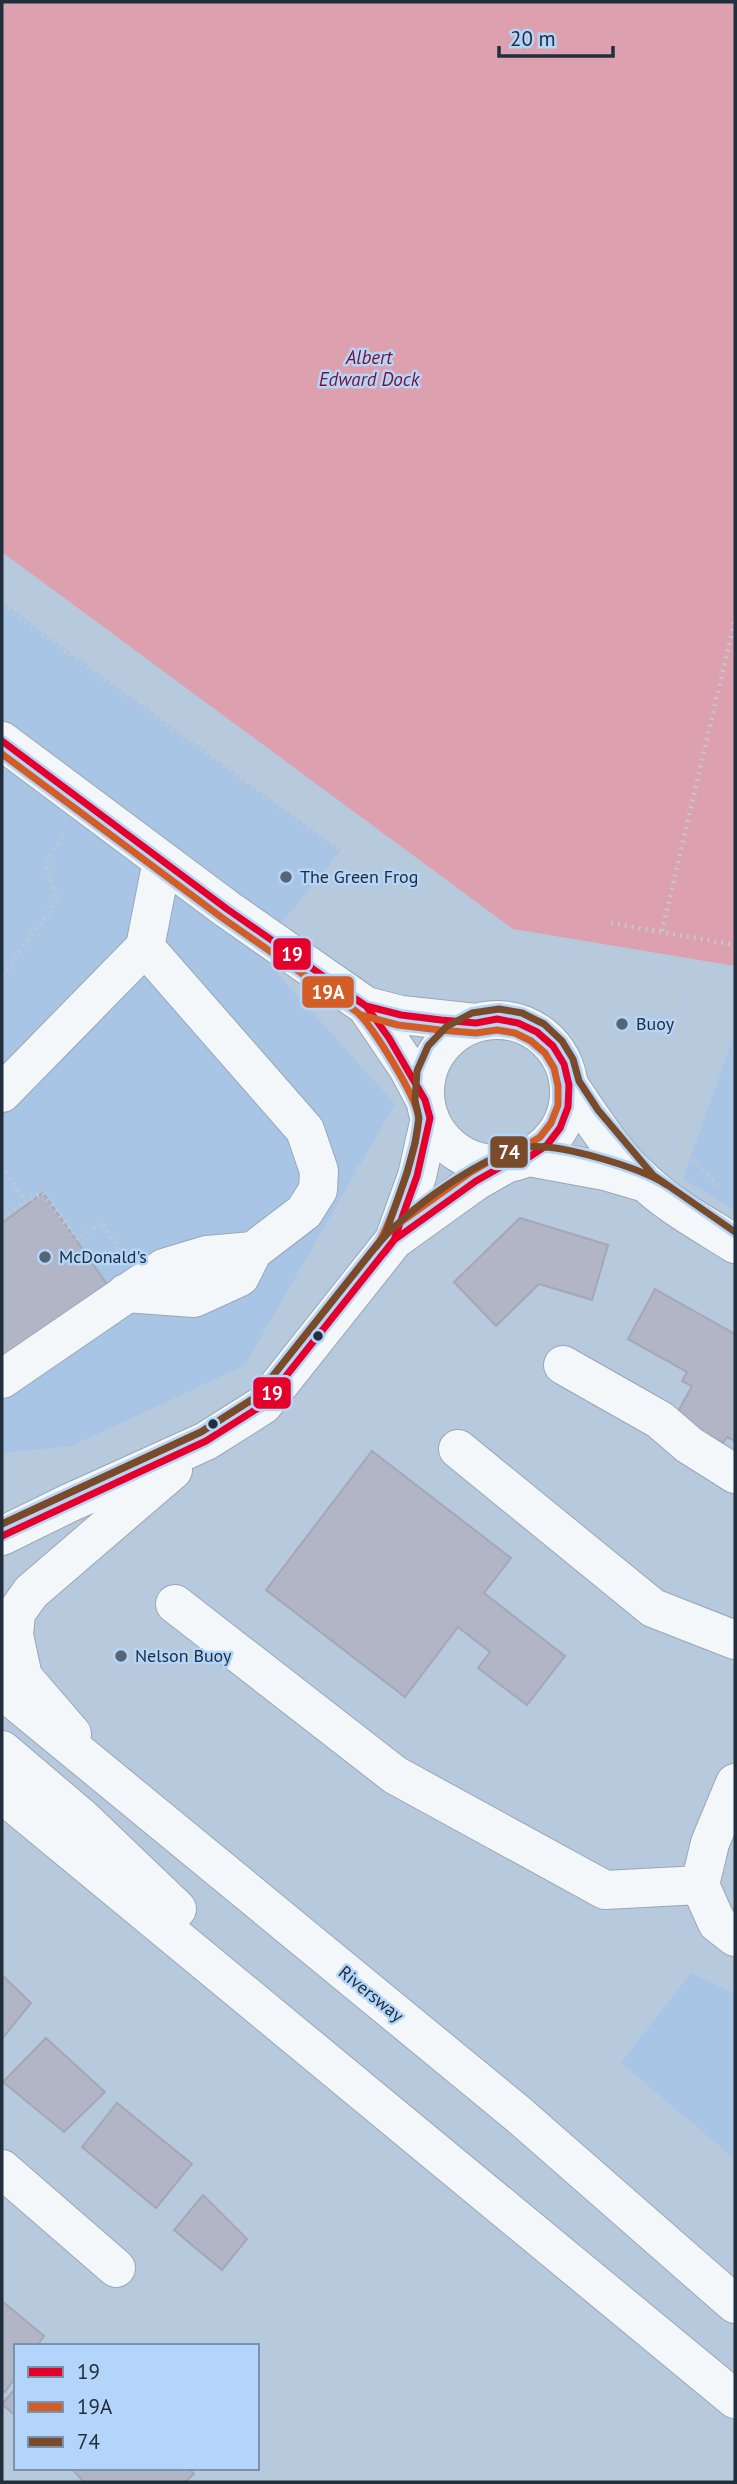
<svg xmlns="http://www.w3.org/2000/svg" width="737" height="2484" font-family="'PT Sans',sans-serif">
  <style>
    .built { fill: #a8c5e5 }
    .water { fill: #dca0af }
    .building { fill: #b1b5c5; stroke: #a4a7b8; stroke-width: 2 }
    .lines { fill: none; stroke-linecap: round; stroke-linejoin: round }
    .minor-casing { stroke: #98a7b6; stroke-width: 40 }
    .highway-casing { stroke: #98a7b6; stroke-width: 40 }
    .path { stroke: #c3c8ce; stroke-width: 4.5; stroke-dasharray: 2 5; stroke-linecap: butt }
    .minor { stroke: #f4f7fa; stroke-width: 38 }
    .highway { stroke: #f4f7fa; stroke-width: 38 }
    .bus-1-casing { stroke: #b4d5fa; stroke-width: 12 }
    .bus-2-casing { stroke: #b4d5fa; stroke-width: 12 }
    .bus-3-casing { stroke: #b4d5fa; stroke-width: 12 }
    .bus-1 { stroke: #e4002b; stroke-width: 7 }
    .bus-2 { stroke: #d35d26; stroke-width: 7 }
    .bus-3 { stroke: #7a4b2a; stroke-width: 7 }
    .poi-dot { fill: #566474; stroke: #b4d5fa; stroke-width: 2.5 }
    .bus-dot { fill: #212e3c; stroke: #b4d5fa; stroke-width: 2.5 }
    .labels { text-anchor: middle; stroke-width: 5; stroke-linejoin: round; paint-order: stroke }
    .poi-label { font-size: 18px; fill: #212e3c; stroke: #b4d5fa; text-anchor: start }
    .street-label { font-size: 18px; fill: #212e3c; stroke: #b4d5fa }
    .water-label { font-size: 19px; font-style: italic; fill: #7e0e30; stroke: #b4d5fa }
    .line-badge { stroke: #b4d5fa; stroke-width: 2.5 }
    .badge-label { font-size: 19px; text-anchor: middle; font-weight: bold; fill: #fff }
  </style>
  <rect width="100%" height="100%" fill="#b7c9dd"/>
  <path class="built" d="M2 602 341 850 258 952 395 1104 245 1365 72 1446 2 1453Z
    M735 1033V1210L683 1179Z
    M691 1973 735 1994V2159L621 2063Z"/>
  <path class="water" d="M2 2H735V966L513 929 2 552Z"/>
  <path class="building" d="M43 1193 111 1290 2 1360V1223Z
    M520 1218 608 1245 592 1300 539 1284 496 1326 454 1282Z
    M655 1289 735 1334V1441L727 1437 723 1443 675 1417 692 1386 682 1381 687 1372 628 1339Z
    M372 1451 511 1558 484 1593 565 1656 527 1705 478 1668 490 1652 458 1627 405 1697 266 1590Z
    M2 1975 31 2003 2 2039Z
    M46 2038 105 2092 64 2132 3 2082Z
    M117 2103 192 2164 156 2208 82 2147Z
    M203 2195 247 2239 222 2270 174 2230Z
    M2 2301 44 2336 37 2346H16V2376L5 2392 2 2390Z
    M16 2388V2416L2 2404Z
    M71 2468H188L194 2474 185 2482H84Z"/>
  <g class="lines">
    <g class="minor-casing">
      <path id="minor" d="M2 741 227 909 366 1006 408 1068 425 1100
        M366 1006 401 1015 476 1023
        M425 1092a72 72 0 1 1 144 0a72 72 0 1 1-144 0Z
        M569 1085C592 1119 615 1156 646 1183 672 1207 705 1225 735 1244
        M2 1093 145 947
        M529 1157 605 1171 646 1183
        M394 1240 417 1176 430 1118
        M126 1293 194 1298 240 1277 253 1251
        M563 1365 660 1420 689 1445 735 1474
        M2 1379 164 1268 207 1255 253 1251 304 1212 318 1190 319 1171 305 1130 145 947 162 861
        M458 1449 653 1608 735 1640
        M2 1536 67 1504 206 1441 263 1405 394 1240 476 1181 506 1164
        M175 1604 395 1775 605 1890 700 1885
        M72 1734 23 1677 14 1635 16 1613 31 1592 173 1470
        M735 1783 710 1843 700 1885 717 1923 735 1937
        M2 2169 116 2268"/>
    </g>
    <g class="highway-casing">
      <path id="highway" d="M2 1690 518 2114 735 2304
        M2 1750 82 1818 177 1909
        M2 1794 735 2399"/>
    </g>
    <path class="path" d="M2 605 351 858 392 883 414 904 425 930 521 978 549 974 584 993 672 979 735 989
      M611 923 735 945
      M662 931 735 619
      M2 975 57 901 46 863 65 833
      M672 979 678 1034 694 1094 681 1148 719 1186
      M2 1166 25 1202 43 1193 78 1240 101 1222 122 1253
      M356 1168 378 1171
      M2 1217 25 1202"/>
    <use href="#minor" class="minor"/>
    <use href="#highway" class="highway"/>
    <g class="bus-1-casing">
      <path id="bus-1" d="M2 741 227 909 366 1006 401 1015 441 1020 476 1023 497 1019 518 1023 537 1032 553 1046 564 1064 569 1085 568 1107 560 1128 547 1145 529 1157 506 1164 476 1181 394 1240 263 1405 206 1441 2 1536
        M338 987 366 1006 389 1038 425 1100 430 1118 417 1176 394 1240 384 1253"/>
    </g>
    <g class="bus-2-casing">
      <path id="bus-2" d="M2 754 221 917 361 1015 398 1025 440 1030 476 1033 497 1030 515 1033 531 1041 545 1053 554 1068 558 1086V1105L551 1123 540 1137 524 1147 502 1154 471 1172 387 1232 256 1397 201 1432 2 1524
        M332 996C341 1001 352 1007 359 1014 374 1029 415 1095 418 1115 422 1137 390 1228 376 1247"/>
    </g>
    <g class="bus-3-casing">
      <path id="bus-3" d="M376 1247C402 1212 484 1154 527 1147 559 1143 639 1167 667 1185
        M2 1524 201 1432 256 1397 385 1235 407 1173 415 1143 419 1118 415 1100 417 1071 428 1046 446 1027 472 1013 499 1009 522 1013 544 1024 562 1041 573 1059 579 1081 598 1110 653 1175 735 1232"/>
    </g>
    <use href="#bus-1" class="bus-1"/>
    <use href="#bus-2" class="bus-2"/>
    <use href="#bus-3" class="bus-3"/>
  </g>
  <g class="poi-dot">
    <circle cx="286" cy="877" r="7"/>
    <circle cx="622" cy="1024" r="7"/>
    <circle cx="45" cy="1257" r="7"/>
    <circle cx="121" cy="1656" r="7"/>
  </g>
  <g class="bus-dot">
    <circle cx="318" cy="1336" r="6"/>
    <circle cx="213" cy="1424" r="6"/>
  </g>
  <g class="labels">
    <g class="poi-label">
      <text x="300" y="883">The Green Frog</text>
      <text x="636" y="1030">Buoy</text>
      <text x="59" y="1263">McDonald's</text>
      <text x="135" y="1662">Nelson Buoy</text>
    </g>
    <g class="street-label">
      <text transform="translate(371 1994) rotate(39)" y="6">Riversway</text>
    </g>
    <g class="water-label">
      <text x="369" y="364">Albert<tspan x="369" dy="22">Edward Dock</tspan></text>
    </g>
  </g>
  <g class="line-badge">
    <rect x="272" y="937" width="40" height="34" rx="7" fill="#e4002b"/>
    <rect x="301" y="975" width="54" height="34" rx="7" fill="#d35d26"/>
    <rect x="489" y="1135" width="40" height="34" rx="7" fill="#7a4b2a"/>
    <rect x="252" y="1376" width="40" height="34" rx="7" fill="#e4002b"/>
  </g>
  <g class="badge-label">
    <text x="292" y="961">19</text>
    <text x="328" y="999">19A</text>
    <text x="509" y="1159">74</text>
    <text x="272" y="1400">19</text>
  </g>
  <rect width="737" height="2484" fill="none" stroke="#212e3c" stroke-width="7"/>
  <rect x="14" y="2344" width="245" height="126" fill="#b4d5fa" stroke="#7992ae" stroke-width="2"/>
  <rect x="28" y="2367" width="35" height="10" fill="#e4002b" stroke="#7992ae" stroke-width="2"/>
  <text x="77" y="2379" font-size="21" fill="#212e3c">19</text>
  <rect x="28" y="2402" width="35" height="10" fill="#d35d26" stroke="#7992ae" stroke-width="2"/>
  <text x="77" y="2414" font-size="21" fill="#212e3c">19A</text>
  <rect x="28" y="2437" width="35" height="10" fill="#7a4b2a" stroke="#7992ae" stroke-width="2"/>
  <text x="77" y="2449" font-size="21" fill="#212e3c">74</text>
  <path d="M499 46v10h114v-10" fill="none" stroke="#212e3c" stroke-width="3.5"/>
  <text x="510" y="46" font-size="21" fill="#212e3c" stroke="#b4d5fa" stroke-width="5" paint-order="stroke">20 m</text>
</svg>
